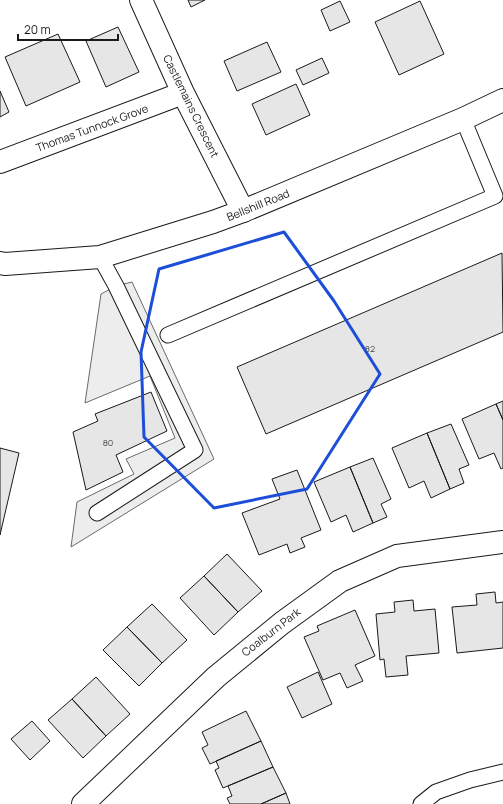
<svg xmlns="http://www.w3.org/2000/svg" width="503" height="804" font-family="Manrope,sans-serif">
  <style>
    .built { fill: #ededed; stroke: #6a6a6a }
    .building { fill: #e6e6e6; stroke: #1a1a1a }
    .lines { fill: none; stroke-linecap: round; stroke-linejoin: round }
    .lane-casing { stroke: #1a1a1a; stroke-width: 17 }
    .street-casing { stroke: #1a1a1a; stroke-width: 24 }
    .secondary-casing { stroke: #1a1a1a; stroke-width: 24 }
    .lane { stroke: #fff; stroke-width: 15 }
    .street { stroke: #fff; stroke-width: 22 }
    .secondary { stroke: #fff; stroke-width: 22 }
    .marked { fill: none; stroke: #1d4ed8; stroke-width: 3; stroke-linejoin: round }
    .labels { text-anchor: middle; stroke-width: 3; stroke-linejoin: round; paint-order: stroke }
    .number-label { font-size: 9px; fill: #4d4d4d }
    .street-label { font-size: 11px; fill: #1a1a1a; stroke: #fff }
  </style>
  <rect width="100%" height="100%" fill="#fff"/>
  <path class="built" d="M132 282 214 459 71 547 77 502 134 474 126 459 175 438 150 376 85 403 101 294 116 286Z"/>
  <path class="building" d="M188 0H205L191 7Z
    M340 1 350 22 330 31 321 10Z
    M420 1 444 54 399 75 375 22Z
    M118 27 139 72 106 87 86 41Z
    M58 34 80 82 26 106 5 57Z
    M267 42 281 72 237 91 224 61Z
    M322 58 329 73 303 85 296 70Z
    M296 84 310 115 266 135 252 104Z
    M0 91 9 112 0 117Z
    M502 253 503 332 266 434 237 367Z
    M151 392 167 431 116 455 123 472 86 490 73 432 98 421 95 414Z
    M503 401V420L496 404Z
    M496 404 503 420V468L501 469 494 453 479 459 462 419Z
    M451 424 469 465 459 469 464 483 450 489 427 433Z
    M427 433 450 489 431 498 424 481 409 488 392 448Z
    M0 448 19 453 0 535Z
    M373 458 391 499 381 504 387 517 373 523 350 467Z
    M350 467 373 523 353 532 346 515 331 522 314 482Z
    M297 470 321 530 301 538 305 547 290 553 287 544 259 555 242 513 280 499 272 479Z
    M227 554 262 591 238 612 204 576Z
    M204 576 238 612 214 635 180 598Z
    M495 592 496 603 503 602V648L457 653 452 607 477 605 476 594Z
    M413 600 414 611 435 609 439 653 406 656 408 675 386 677 384 659 380 660 376 614 395 612 394 602Z
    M152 604 187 640 162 663 127 627Z
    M355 610 375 656 355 665 363 681 347 688 340 673 323 680 304 637 319 631 317 626Z
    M127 627 162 663 139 686 103 650Z
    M318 672 332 704 302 718 287 687Z
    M96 677 130 714 106 736 72 699Z
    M72 699 106 736 83 758 48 720Z
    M246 711 261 741 210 764 202 748 208 745 202 732Z
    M32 721 50 741 30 760 11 739Z
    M261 741 273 767 223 788 215 770 219 768 216 761Z
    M273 767 286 793 261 804H230L227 798 232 796 228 786Z
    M286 793 290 804H261Z"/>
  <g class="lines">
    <g class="lane-casing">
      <path id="lane" d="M168 335 495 196 463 119
        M97 513 195 450 116 286 100 257
        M421 804 436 792 470 780 503 772"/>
    </g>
    <g class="street-casing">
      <path id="street" d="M141 0 183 93 243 211
        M0 162 183 93
        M83 804 216 677 282 623 340 581 397 556 503 542"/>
    </g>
    <g class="secondary-casing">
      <path id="secondary" d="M0 263 5 264 100 257 213 222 243 211 463 119 503 100"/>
    </g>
    <use href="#lane" class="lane"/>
    <use href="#street" class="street"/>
    <use href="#secondary" class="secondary"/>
  </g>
  <path class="marked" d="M284 232 334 301 380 374 307 489 214 508 144 437 141 352 159 269Z"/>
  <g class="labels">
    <g class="number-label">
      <text x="370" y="352">82</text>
      <text x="108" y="446">80</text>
    </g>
    <g class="street-label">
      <text transform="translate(191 106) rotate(64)" y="4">Castlemains Crescent</text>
      <text transform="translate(92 128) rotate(-20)" y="4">Thomas Tunnock Grove</text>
      <text transform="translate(258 205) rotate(-22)" y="4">Bellshill Road</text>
      <text transform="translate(271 632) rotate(-38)" y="4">Coalburn Park</text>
    </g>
  </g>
  <path d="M18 34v6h100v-6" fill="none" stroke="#1a1a1a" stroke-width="2"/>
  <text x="24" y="34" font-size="12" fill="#1a1a1a" stroke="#ffffff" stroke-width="3" paint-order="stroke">20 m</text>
</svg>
